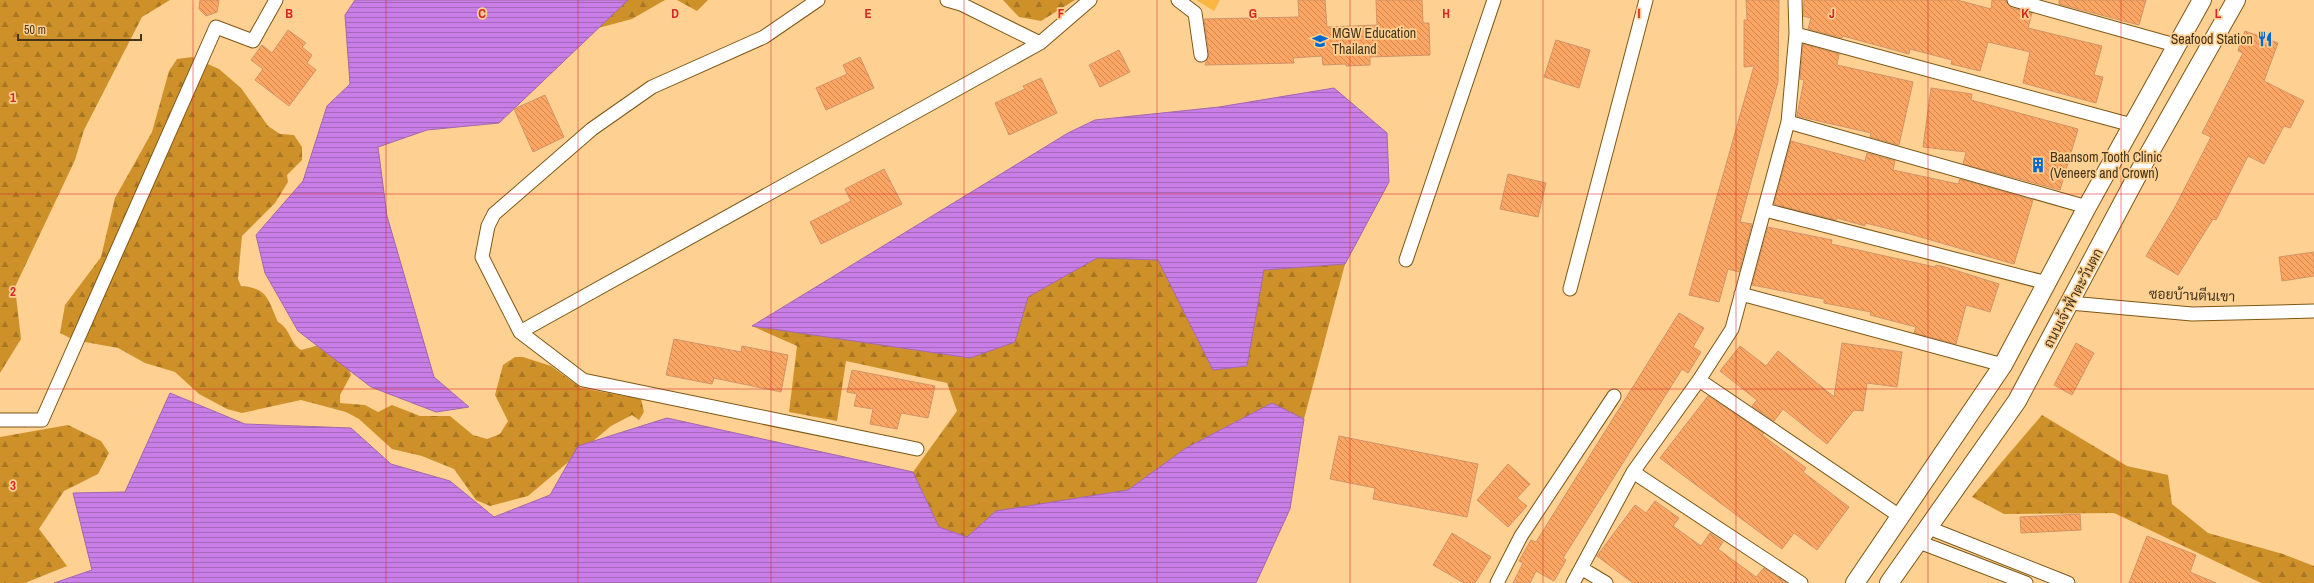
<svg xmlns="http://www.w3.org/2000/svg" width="2314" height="583" font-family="'Archivo Narrow',Sarabun,sans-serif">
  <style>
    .grass { fill: #fbb542 }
    .forest { fill: url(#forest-firs) }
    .water { fill: url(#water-rules); stroke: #a168aa }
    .building { fill: url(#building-back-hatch); stroke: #d09469 }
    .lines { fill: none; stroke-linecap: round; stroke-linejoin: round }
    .street-casing { stroke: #7e5714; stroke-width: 15 }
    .secondary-casing { stroke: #7e5714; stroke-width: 20 }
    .street { stroke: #fff; stroke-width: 13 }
    .secondary { stroke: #fff; stroke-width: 18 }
    .grid { fill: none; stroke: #d62828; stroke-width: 1; stroke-opacity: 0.55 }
    .labels { text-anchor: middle; stroke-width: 3.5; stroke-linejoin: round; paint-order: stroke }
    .poi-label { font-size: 14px; fill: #45341a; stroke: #fed193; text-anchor: start }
    .street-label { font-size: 14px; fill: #45341a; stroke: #fed193 }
    .grid-label { font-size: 13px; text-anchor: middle; font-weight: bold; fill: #d62828; stroke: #fed193; stroke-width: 3.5; stroke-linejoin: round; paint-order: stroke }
  </style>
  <defs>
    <pattern id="forest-firs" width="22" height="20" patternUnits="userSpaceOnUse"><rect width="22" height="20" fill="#ce912a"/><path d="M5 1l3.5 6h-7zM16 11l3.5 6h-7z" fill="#a97723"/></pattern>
    <pattern id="water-rules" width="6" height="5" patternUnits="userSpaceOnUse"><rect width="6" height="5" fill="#c97ee7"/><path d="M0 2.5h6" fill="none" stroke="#a568ba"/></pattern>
    <pattern id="building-back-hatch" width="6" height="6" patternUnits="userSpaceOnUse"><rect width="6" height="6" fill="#fda563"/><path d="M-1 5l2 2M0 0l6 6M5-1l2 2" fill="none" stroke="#cf8751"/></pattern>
  </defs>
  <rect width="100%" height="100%" fill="#fed193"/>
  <path class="grass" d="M1196 0H1220L1214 11Z"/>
  <path class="forest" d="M0 0H170L142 17 84 130 75 160 15 287 21 339 0 373Z
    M628 0H665L632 19 598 28Z
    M677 0H708L697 11Z
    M1003 0H1075L1041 21 1019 17Z
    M192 57 219 69 241 88 268 126 280 134 294 135 302 147V160L287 175 288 182 275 203 242 236 238 279 241 286C268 288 268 300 278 322 290 328 290 343 301 350L324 344 344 355 351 375 340 395V403L365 405 378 412 392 405 420 416H450L473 435 487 439 500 434 508 421 495 395 503 365 515 357H523L551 366 581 388 641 399 644 412 639 420 632 415 611 426 528 496 490 506 476 500 454 469 422 456 392 449 359 419 346 412 301 400 242 413 227 409 199 394 175 372 145 363 118 348 74 340 60 333 65 305 101 257 115 198 152 132 169 71 177 59Z
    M1097 258 1158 260 1213 370 1247 366 1264 270 1345 264 1304 419 1272 403 1186 448 1128 490 996 511 967 537 939 527 913 472 957 411 947 383 846 361 837 421 789 412 797 346 752 326 970 358 1015 342 1028 297Z
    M2042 415 2127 466 2168 475 2172 504 2208 533 2283 554 2314 566V583H2261L2114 513 2004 514 1972 497Z
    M68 425 101 441 109 453 98 474 64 491 39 529 67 566 25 583H0V437Z"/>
  <path class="water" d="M355 0H628L499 123 427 130 378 147 387 216 434 377 469 407 436 412 371 387 298 331 265 273 256 235 303 181 327 106 350 84 345 15Z
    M1334 88 1387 133 1389 182 1345 264 1264 270 1247 366 1213 370 1158 260 1097 258 1028 297 1015 342 970 358 752 326 1068 133 1095 120 1219 107Z
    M170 393 245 424 351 428 391 464 450 481 494 517 550 495 578 446 667 418 913 472 939 527 967 537 996 511 1128 490 1186 448 1272 403 1304 419 1290 509 1256 583H54L92 570 73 493 125 492Z"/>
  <path class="building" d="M200 0H219L217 12 206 16 199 9Z
    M1298 0H1325L1327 27 1377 25 1376 0H1422L1423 23H1429L1430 55 1370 57V65L1346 66V64L1323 65 1322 56 1293 58 1294 63 1205 65 1209 54 1204 19 1299 17Z
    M1746 0H1779L1778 82 1740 222 1752 224 1739 272 1728 269 1719 302 1689 295 1754 66 1744 67V20H1747Z
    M1804 0H1957L1991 9 1992 0H2006L2011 8 2032 13 2028 28 2102 46 2094 75 2103 77 2096 103 2023 83 2030 52 1988 42 1980 71 1951 64 1952 60 1910 49 1909 54 1843 36 1842 38 1808 29 1811 18 1803 16Z
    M2059 0H2146L2139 25 2059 4Z
    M288 30 306 43 302 47 312 55 307 63 316 70 289 106 255 80 263 69 251 60 262 45 272 53Z
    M2245 31 2278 43 2264 81 2304 101 2290 128 2284 126 2264 164 2248 156 2216 220 2213 219 2178 275 2146 256 2174 209 2211 137 2202 133 2243 53 2238 51Z
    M1556 40 1590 50 1579 88 1544 77Z
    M1803 44 1839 54 1837 65 1913 82 1899 145 1870 137 1871 133 1797 116 1804 80 1800 79Z
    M1119 50 1130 72 1100 87 1089 65Z
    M860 57 874 88 826 110 816 88 847 74 843 65Z
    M1041 78 1057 113 1009 135 995 103 1025 89 1023 86Z
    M1931 88 1972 94 1971 100 2078 129 2060 190 1963 164 1966 152 1923 147Z
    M545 95 564 137 533 152 514 109Z
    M1791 141 1865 161 1867 153 1895 161 1893 170 1958 184 1960 179 2033 200 2014 264 1910 234 1865 223V226L1837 218 1836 220 1774 204Z
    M884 169 902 204 821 244 810 222 851 201 845 189Z
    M1508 174 1546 183 1538 217 1500 209Z
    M1768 227 1832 240 1831 244 1935 267 1936 265 1945 267 1999 284 1990 312 1966 305 1956 344 1914 333 1916 327 1870 315 1871 312 1824 303V299L1752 285Z
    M2314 252V276L2282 281 2279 257Z
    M1679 313 1704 328 1693 347 1701 352 1688 373 1682 369 1563 558 1566 560 1554 581 1536 571 1530 583H1513L1523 563 1519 561 1531 540 1536 542Z
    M674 339 741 352 742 346 788 355 781 392 714 378 712 384 666 375Z
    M1842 343 1902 352 1897 387 1867 383 1863 411 1854 410 1827 444 1783 409 1774 421 1752 406 1757 400 1720 371 1740 346 1766 366 1778 351 1834 397Z
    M2076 343 2094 353 2072 395 2054 385Z
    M852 370 935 386 928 418 901 413 897 429 870 424 873 409 854 406 857 394 847 392Z
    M1708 396 1764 433 1762 435 1806 468 1803 472 1849 507 1817 550 1794 533 1782 549 1660 458Z
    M1339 436 1478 464 1467 517 1373 499 1375 488 1330 479Z
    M1508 464 1530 484 1517 498 1527 506 1508 527 1477 500Z
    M1655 501 1679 518 1673 526 1701 546 1710 533 1723 542 1718 549 1756 577 1764 568 1786 583H1633L1597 556 1635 505 1646 513Z
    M2080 514 2081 530 2021 533 2020 517Z
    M1452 533 1491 557 1475 583H1464L1433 565Z
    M2147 536 2196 555 2190 572 2216 583H2129Z"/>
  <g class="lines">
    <g class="street-casing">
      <path id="street" d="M818 0 764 37 652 87 592 129 494 214 488 226 482 257 520 332 583 380 917 449
        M947 0 961 4 1040 43
        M1178 0 1195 13 1201 55
        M2014 0 2175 45
        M1796 34 2132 125
        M1788 122 2087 207
        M1765 210 2047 283
        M1406 260 1494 0
        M1570 289 1646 0
        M1741 294 2003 365
        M2070 303 2192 314 2314 311
        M520 332 1040 43 1090 0
        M1699 380 1901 517
        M0 420H42L216 27 253 41 276 0
        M1633 472 1801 583
        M1929 528 2068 583
        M1919 542 2026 583
        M1581 568 1606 583
        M1497 583 1521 536 1614 396
        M1573 583 1633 472 1699 380 1732 329 1788 122 1796 34 1795 0"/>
    </g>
    <g class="secondary-casing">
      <path id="secondary" d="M1855 583 2003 365 2087 207 2202 0
        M1889 583 2017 401 2146 159 2236 0"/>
    </g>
    <use href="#street" class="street"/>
    <use href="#secondary" class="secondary"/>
  </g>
  <path class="grid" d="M193 0V583M386 0V583M578 0V583M771 0V583M964 0V583M1157 0V583M1350 0V583M1543 0V583M1736 0V583M1928 0V583M2121 0V583M0 194H2314M0 389H2314"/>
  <defs>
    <g id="restaurant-bare" transform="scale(1.2)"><path d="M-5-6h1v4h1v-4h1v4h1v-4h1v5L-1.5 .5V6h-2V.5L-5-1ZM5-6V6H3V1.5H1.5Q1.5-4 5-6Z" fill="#0068d0" stroke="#fed193" stroke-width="2.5" paint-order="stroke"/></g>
    <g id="school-bare" transform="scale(1.2)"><path d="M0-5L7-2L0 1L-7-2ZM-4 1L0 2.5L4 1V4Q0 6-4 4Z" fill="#0068d0" stroke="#fed193" stroke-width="2.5" paint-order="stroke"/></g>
    <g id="building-bare" transform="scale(1.2)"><path d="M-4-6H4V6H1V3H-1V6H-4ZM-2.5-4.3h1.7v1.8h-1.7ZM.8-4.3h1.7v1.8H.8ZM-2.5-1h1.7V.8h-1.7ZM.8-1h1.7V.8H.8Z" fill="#0068d0" stroke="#fed193" stroke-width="2.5" paint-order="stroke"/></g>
  </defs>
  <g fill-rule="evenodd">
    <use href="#restaurant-bare" x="2265" y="39"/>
    <use href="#school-bare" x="1320" y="41"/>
    <use href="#building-bare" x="2038" y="165"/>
  </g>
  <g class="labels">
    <g class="poi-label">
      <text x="1332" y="38">MGW Education<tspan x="1332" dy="16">Thailand</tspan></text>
      <text x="2253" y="44" text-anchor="end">Seafood Station</text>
      <text x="2050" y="162">Baansom Tooth Clinic<tspan x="2050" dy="16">(Veneers and Crown)</tspan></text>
    </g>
    <g class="street-label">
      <text transform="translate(2192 295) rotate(2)" y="5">ซอยบ้านตีนเขา</text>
      <text transform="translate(2073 298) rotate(-62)" y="5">ถนนเจ้าฟ้าตะวันตก</text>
    </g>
  </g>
  <g class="grid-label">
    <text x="289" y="18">B</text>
    <text x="482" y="18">C</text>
    <text x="675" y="18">D</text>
    <text x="868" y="18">E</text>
    <text x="1061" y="18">F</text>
    <text x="1253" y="18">G</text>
    <text x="1446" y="18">H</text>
    <text x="1639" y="18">I</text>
    <text x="1832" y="18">J</text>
    <text x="2025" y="18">K</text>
    <text x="2218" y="18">L</text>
    <text x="13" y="102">1</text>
    <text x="13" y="296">2</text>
    <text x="13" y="490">3</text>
  </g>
  <path d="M18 34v6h123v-6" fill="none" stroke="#45341a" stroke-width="2"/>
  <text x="24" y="34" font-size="12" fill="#45341a" stroke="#fed193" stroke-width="3" paint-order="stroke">50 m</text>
</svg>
